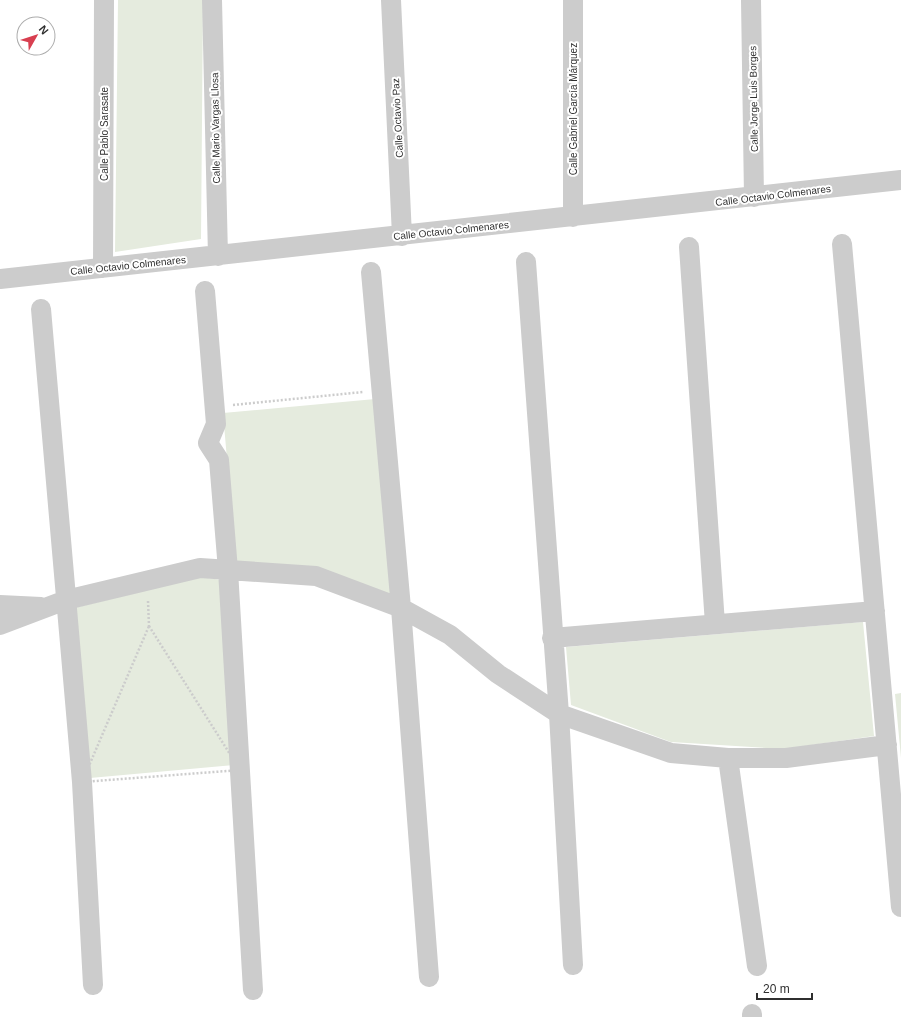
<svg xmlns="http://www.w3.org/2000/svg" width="901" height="1017" font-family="Helvetica,sans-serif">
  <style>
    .green { fill: #e5ebde }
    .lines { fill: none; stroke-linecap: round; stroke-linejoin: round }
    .path { stroke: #ccc; stroke-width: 2.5; stroke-dasharray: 2 2; stroke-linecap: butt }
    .minor { stroke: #ccc; stroke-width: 20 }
    .labels { text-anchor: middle; stroke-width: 4; stroke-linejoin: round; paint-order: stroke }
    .street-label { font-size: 10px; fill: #2f2f2f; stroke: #fff }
  </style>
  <rect width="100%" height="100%" fill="#fff"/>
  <path class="green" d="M118 0H203L201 239 115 252Z
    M375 399 393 599 236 564 223 413Z
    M200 577 222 580 234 765 90 778 74 608Z
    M863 622 874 736 784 749 671 742 571 705 566 647Z
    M901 693V758L895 694Z"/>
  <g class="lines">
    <path class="path" d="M233 405 363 392
      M148 601 149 626
      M149 626 240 770 82 782Z"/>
    <path class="minor" d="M212 0 218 256
      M391 0 402 236
      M751 0 754 197
      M573 217V0
      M842 244 901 907
      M689 247 715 624
      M526 262 559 714 573 965
      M103 268 104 0
      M371 272 401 608 429 977
      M0 279 901 180
      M205 291 216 424 208 443 219 460 228 570 253 990
      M41 309 82 782 93 985
      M0 605 41 607
      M0 625 66 600 200 568 316 576 401 608 450 635 498 674 559 714 671 753 728 758H786L887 745
      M552 638 875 611
      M728 758 757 966
      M752 1017V1014"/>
  </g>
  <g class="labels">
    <g class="street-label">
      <text transform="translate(753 99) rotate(-91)" y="4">Calle Jorge Luis Borges</text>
      <text transform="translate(573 109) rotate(-90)" y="4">Calle Gabriel García Márquez</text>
      <text transform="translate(397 118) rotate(-93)" y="4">Calle Octavio Paz</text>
      <text transform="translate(215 128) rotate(-91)" y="4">Calle Mario Vargas Llosa</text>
      <text transform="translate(104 134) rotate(-90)" y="4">Calle Pablo Sarasate</text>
      <text transform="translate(773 195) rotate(-7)" y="4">Calle Octavio Colmenares</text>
      <text transform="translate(451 230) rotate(-6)" y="4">Calle Octavio Colmenares</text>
      <text transform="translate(128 265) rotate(-6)" y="4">Calle Octavio Colmenares</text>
    </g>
  </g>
  <g transform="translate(36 36) rotate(51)"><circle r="19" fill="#ffffff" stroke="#acacac"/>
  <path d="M0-3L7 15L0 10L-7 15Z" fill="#d83f50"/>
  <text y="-6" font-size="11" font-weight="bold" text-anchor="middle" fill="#2f2f2f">N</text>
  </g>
  <path d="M757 993v6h55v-6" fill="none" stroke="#2f2f2f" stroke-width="2"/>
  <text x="763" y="993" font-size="12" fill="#2f2f2f" stroke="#ffffff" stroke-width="3" paint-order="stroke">20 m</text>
</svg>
